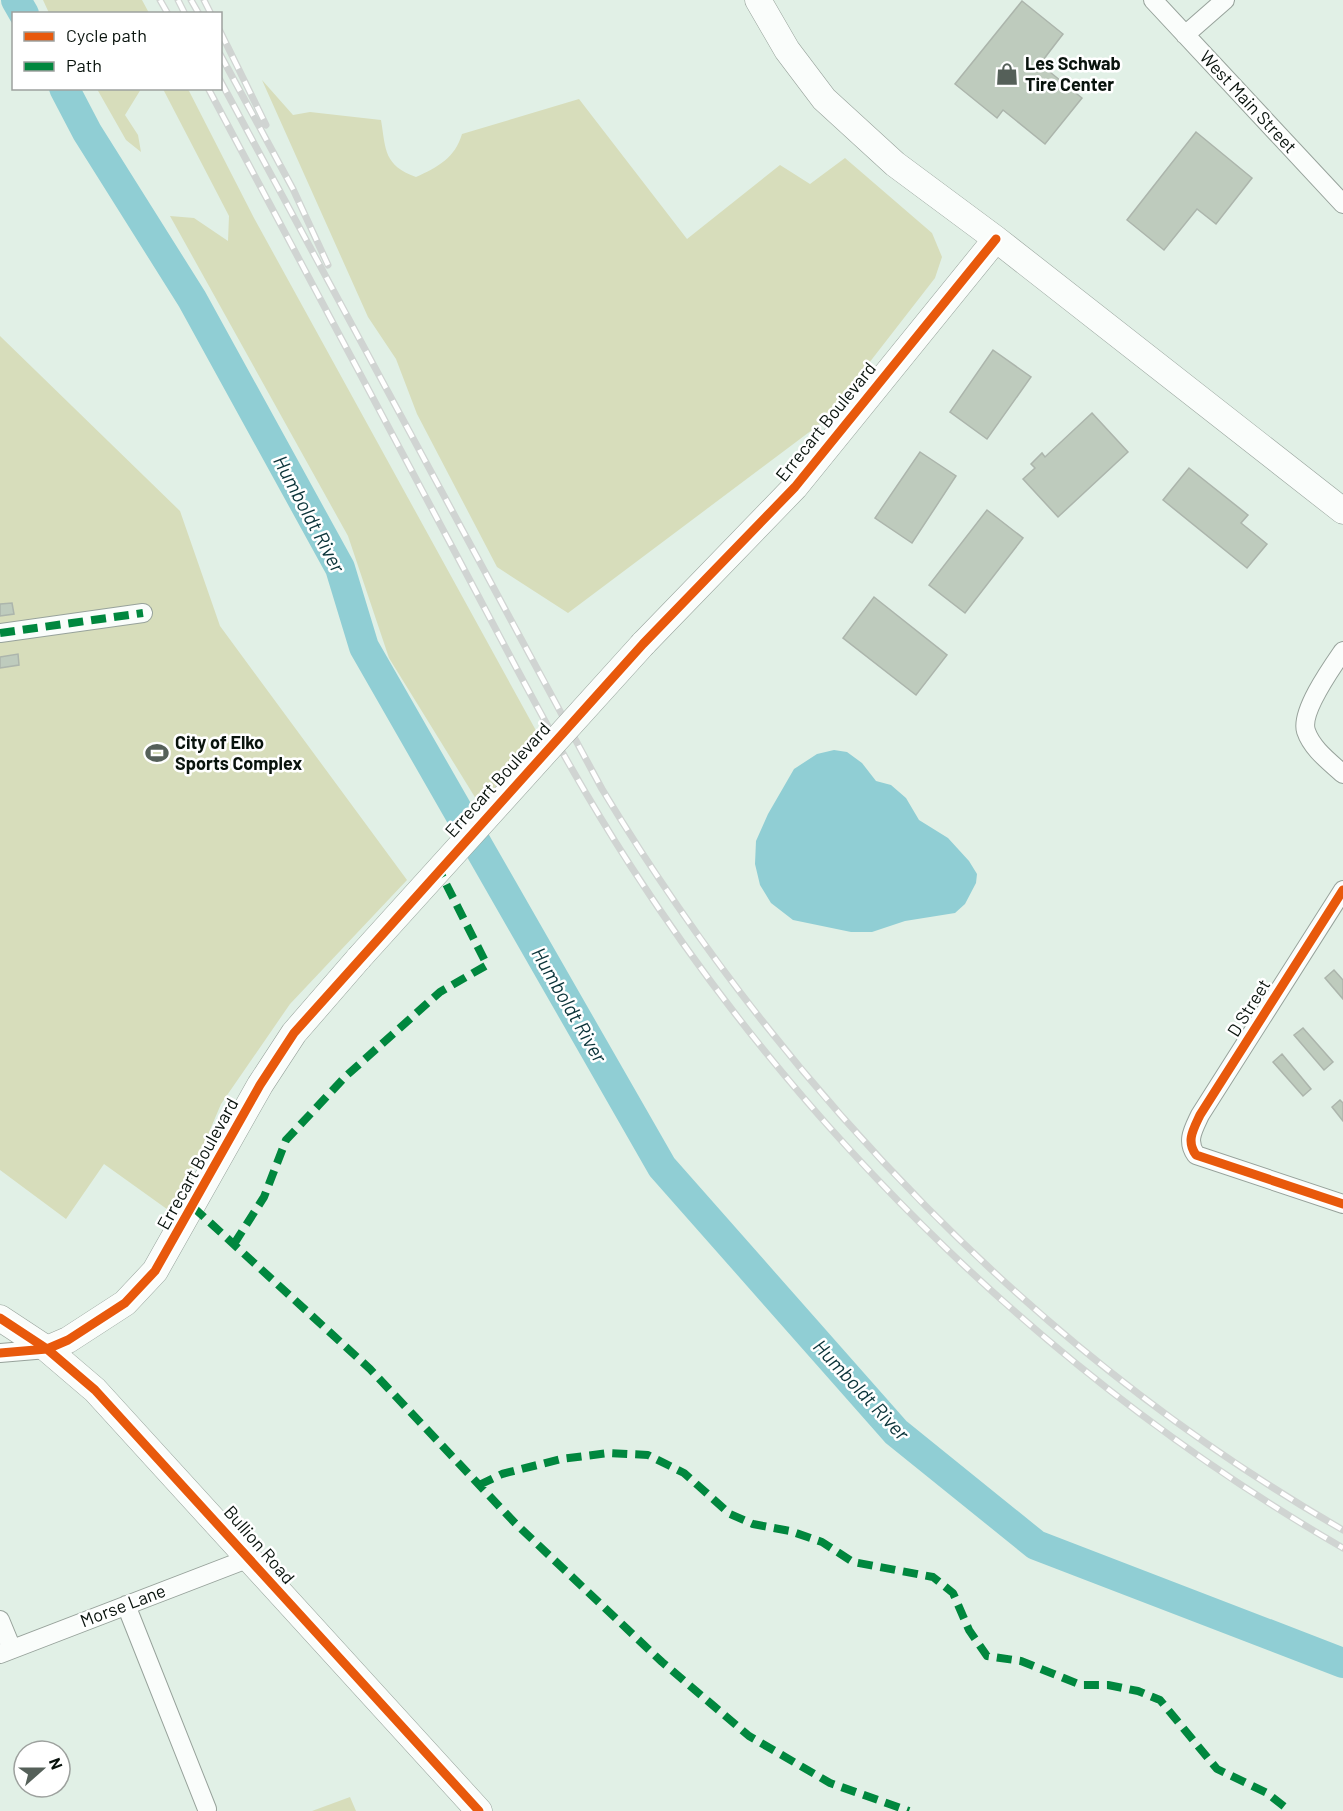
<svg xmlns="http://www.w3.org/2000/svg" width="1343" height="1811" font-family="Barlow,sans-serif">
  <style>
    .green { fill: #d7ddbb }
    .water { fill: #90ced4 }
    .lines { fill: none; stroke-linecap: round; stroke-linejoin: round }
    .river { stroke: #90ced4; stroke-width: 30 }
    .building { fill: #becbbd; stroke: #acb5ac; stroke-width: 1.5 }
    .street-casing { stroke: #97a29b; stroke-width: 20 }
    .secondary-casing { stroke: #97a29b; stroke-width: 27 }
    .street { stroke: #fafdfb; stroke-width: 18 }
    .secondary { stroke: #fafdfb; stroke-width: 26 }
    .rail-casing { stroke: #d0d4d2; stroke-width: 7 }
    .rail { stroke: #fff; stroke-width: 4.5; stroke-dasharray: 14; stroke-linecap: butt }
    .secondary-bridge-casing { stroke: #97a29b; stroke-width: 27; stroke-linecap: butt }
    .secondary-bridge { stroke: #fafdfb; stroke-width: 26 }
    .quiet { stroke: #00873e; stroke-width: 8; stroke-dasharray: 15 8; stroke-linecap: butt }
    .cycleway-casing { stroke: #fff; stroke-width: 13 }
    .cycleway { stroke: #e8590c; stroke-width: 9 }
    .labels { text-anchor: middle; stroke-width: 5; stroke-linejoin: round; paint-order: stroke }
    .poi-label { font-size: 18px; font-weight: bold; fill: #09130d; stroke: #fff; text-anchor: start }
    .street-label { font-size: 18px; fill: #09130d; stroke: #fff }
    .water-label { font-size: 20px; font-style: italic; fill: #0a3339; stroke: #fff }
  </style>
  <rect width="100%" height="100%" fill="#e1f0e6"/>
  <path class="green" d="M43 0H142L149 13H49Z
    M262 80 293 115 310 112 381 120C386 151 384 165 416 177 438 167 455 158 462 134L579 99 687 239 780 165 810 184 845 158 932 233 942 257 935 278 824 421 568 613 497 567 417 414 396 359 368 317Z
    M97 89H141L125 115 138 135 141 152 126 140Z
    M163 89H188L254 218 539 736 481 807 389 658 348 536 170 216 194 218 228 241 229 216Z
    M0 336 180 511 220 626 407 880 290 1004 221 1104 196 1163 171 1212 104 1164 66 1219 0 1170Z
    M350 1797 356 1811H312Z"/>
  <path class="water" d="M834 750 847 752 862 763 876 781 891 785 906 798 919 820 948 838 969 861 977 874 976 883 965 904 955 913 905 921 872 932H851L793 920 771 903 760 885 755 864 756 841 768 814 794 769 817 754Z"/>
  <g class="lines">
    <path class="river" d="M16 0 24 14
      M64 88 87 132 192 299 340 568 364 647 662 1167 896 1432 1036 1545 1343 1663"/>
  </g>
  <path class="building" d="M1022 1 1063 34 1040 64 1082 98 1045 144 1003 110 997 118 955 84Z
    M1196 132 1252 178 1216 224 1197 209 1164 250 1127 220Z
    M993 350 1031 377 987 439 950 412Z
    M1092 413 1128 452 1058 517 1023 479 1035 468 1031 464 1042 453 1045 457Z
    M920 452 956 476 912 543 875 518Z
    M1189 468 1248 515 1241 523 1267 544 1247 568 1163 500Z
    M987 510 1023 538 965 613 929 585Z
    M874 597 947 655 916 695 843 638Z
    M12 603 14 614 0 616V604Z
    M18 654 19 665 0 668V657Z
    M1334 970 1343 980V999L1325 978Z
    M1303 1028 1333 1062 1324 1070 1294 1035Z
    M1282 1054 1311 1089 1303 1096 1273 1062Z
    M1340 1100 1343 1103V1121L1332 1107Z"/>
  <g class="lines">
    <g class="street-casing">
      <path id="street" d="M1153 0 1343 204
        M1185 35 1225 0
        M0 633 143 613
        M1343 651C1332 667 1300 712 1306 731 1312 749 1330 762 1343 774
        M1343 890 1200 1115C1193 1130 1186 1141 1196 1155L1343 1204
        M0 1353 47 1349
        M126 1605 207 1809
        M0 1620 12 1649
        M0 1654 247 1559"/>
    </g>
    <g class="secondary-casing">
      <path id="secondary" d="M758 0 787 50 824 99 895 164 996 239 1343 511
        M643 644 795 487 996 239
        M0 1318 47 1349 95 1390 479 1811
        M47 1349 68 1340 125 1303 155 1271 260 1085 294 1033 359 958"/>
    </g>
    <use href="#street" class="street"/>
    <use href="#secondary" class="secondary"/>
    <g class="rail-casing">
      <path id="rail" d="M160 0 168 14
        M178 0 185 14
        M191 0 199 14
        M204 0 211 14
        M220 31 266 125
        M220 54 293 189 328 265
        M220 80 602 789C784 1090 1037 1354 1343 1530
        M208 88C291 244 374 400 457 556 513 661 567 768 632 868 811 1145 1058 1383 1343 1548"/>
    </g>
    <use href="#rail" class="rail"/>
    <g class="secondary-bridge-casing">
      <path id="secondary-bridge" d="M359 958 643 644"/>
    </g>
    <use href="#secondary-bridge" class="secondary-bridge"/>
    <path class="quiet" d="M0 633 143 613
      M193 1207 370 1369 515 1523 662 1662 749 1736 830 1783 909 1811
      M234 1244 264 1197 286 1140 346 1076 440 992 487 965 439 870
      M479 1485 502 1474 561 1459 609 1453 648 1455 684 1473 730 1514 753 1524 790 1531 822 1542 853 1562 933 1577 953 1593 969 1630 987 1656 1021 1661 1081 1685H1108L1138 1691 1160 1700 1217 1769 1267 1793 1290 1811"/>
    <g class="cycleway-casing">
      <path id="cycleway" d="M1343 890 1200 1115C1193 1130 1186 1141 1196 1155L1343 1204
        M0 1318 47 1349 95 1390 479 1811
        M0 1353 47 1349 68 1340 125 1303 155 1271 260 1085 294 1033 643 644 795 487 996 239"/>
    </g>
    <use href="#cycleway" class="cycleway"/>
  </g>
  <defs>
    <g id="shop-bare" transform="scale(1.8)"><path d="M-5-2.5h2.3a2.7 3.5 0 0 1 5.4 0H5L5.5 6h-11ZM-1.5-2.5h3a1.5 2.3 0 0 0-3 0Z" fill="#556059" stroke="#fff" stroke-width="2.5" paint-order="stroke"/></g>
    <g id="stadium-bare" transform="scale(1.8)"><path d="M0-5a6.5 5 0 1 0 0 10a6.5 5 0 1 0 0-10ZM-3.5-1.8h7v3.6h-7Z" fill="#556059" stroke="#fff" stroke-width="2.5" paint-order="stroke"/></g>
  </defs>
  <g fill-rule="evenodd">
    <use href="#shop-bare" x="1007" y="74"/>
    <use href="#stadium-bare" x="157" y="753"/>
  </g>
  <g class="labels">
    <g class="poi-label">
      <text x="1025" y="70">Les Schwab<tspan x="1025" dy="21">Tire Center</tspan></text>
      <text x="175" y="749">City of Elko<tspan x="175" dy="21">Sports Complex</tspan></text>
    </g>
    <g class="street-label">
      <text transform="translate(1248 102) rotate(47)" y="6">West Main Street</text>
      <text transform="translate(826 422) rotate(-51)" y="6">Errecart Boulevard</text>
      <text transform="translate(498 780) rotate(-48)" y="6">Errecart Boulevard</text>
      <text transform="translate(1249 1008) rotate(-58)" y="6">D Street</text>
      <text transform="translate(198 1164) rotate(-61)" y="6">Errecart Boulevard</text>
      <text transform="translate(259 1545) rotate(49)" y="6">Bullion Road</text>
      <text transform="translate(123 1606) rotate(-21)" y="6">Morse Lane</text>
    </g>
    <g class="water-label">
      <text transform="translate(309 514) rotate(62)" y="7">Humboldt River</text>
      <text transform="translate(569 1005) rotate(60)" y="7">Humboldt River</text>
      <text transform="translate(861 1390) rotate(47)" y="7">Humboldt River</text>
    </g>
  </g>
  <rect x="12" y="12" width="210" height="78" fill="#ffffff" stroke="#9da19e" stroke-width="1.5"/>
  <rect x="24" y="32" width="30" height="9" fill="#e8590c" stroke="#9da19e" stroke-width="1.5"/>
  <text x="66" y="42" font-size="18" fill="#09130d">Cycle path</text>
  <rect x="24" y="62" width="30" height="9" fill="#00873e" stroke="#9da19e" stroke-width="1.5"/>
  <text x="66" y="72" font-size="18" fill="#09130d">Path</text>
  <g transform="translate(42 1769) rotate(69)"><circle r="28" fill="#ffffff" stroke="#9da19e" stroke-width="1.5"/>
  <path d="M0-4.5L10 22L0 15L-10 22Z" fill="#556059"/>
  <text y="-9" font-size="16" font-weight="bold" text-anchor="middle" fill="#09130d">N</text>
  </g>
</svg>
